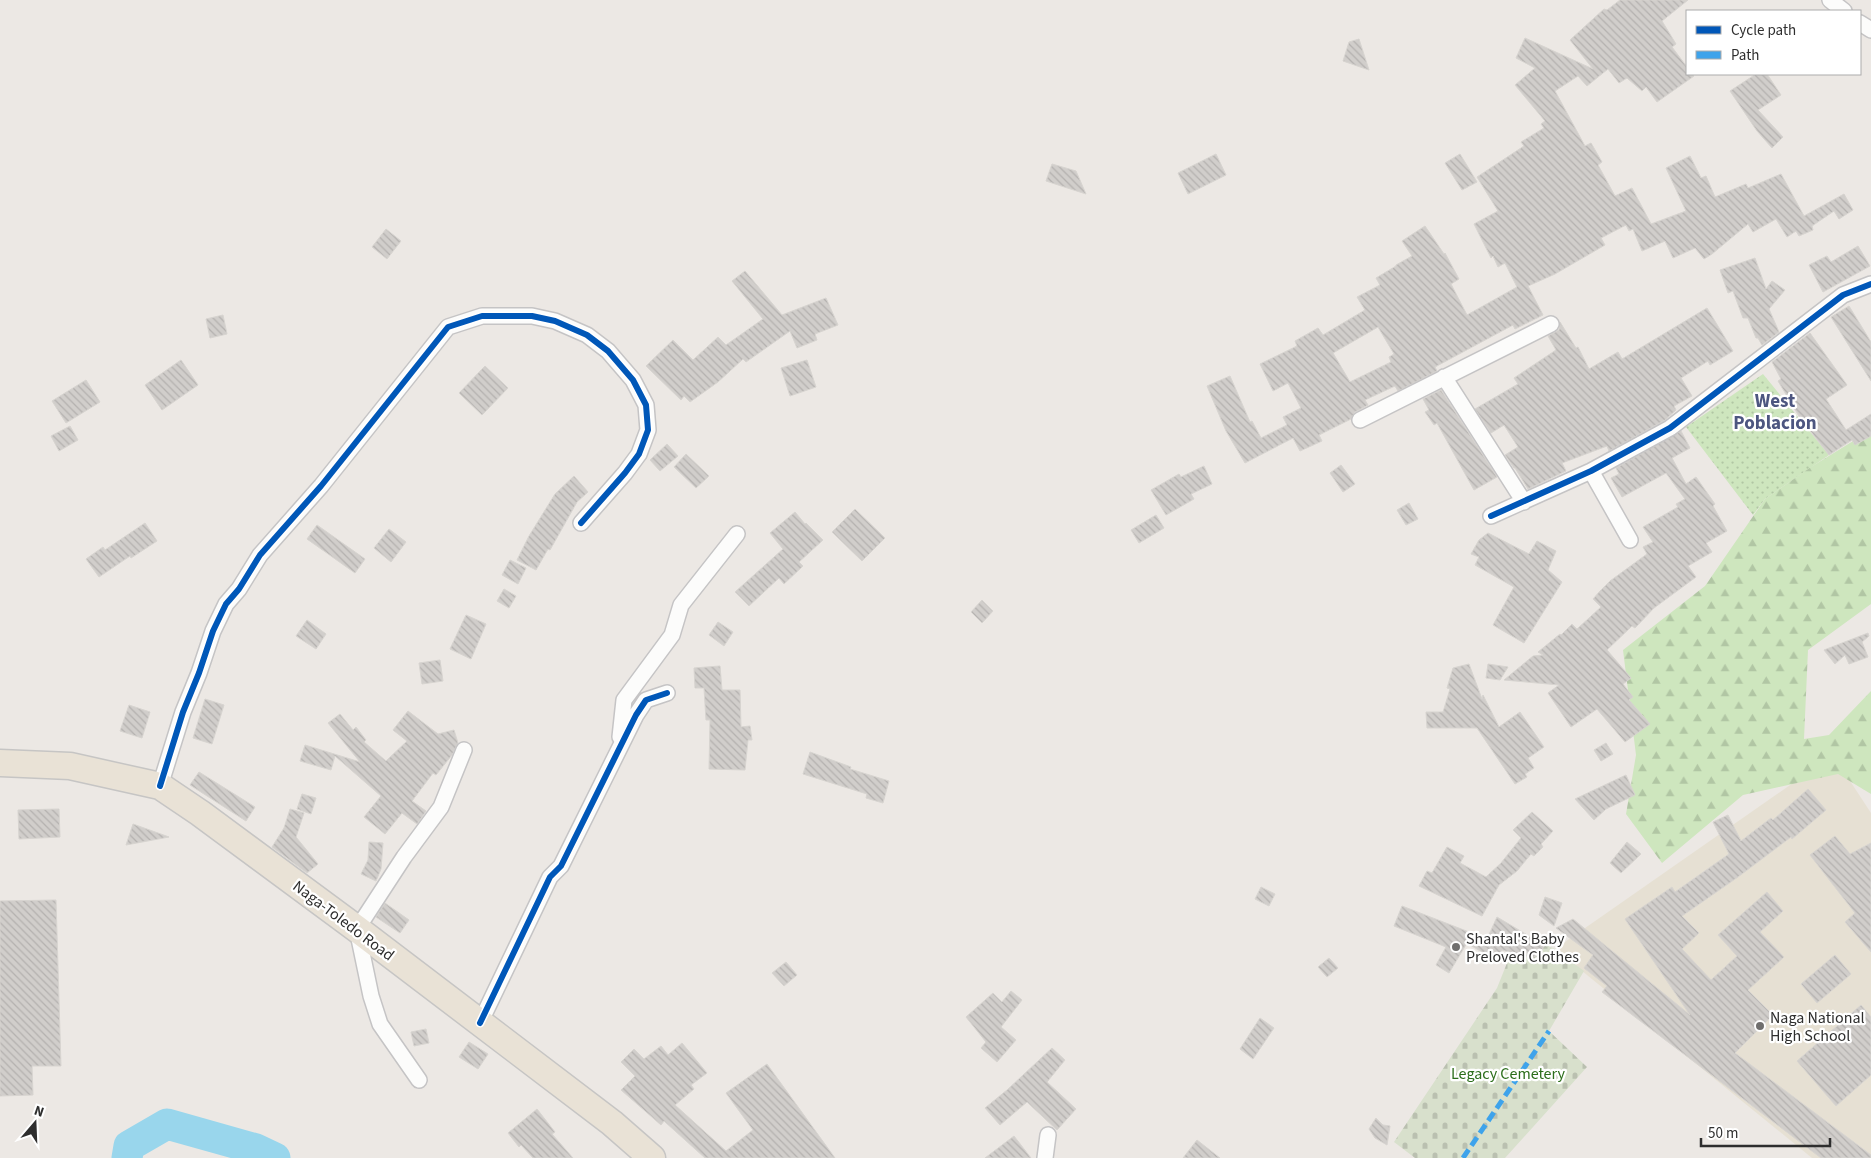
<svg xmlns="http://www.w3.org/2000/svg" width="1871" height="1158" font-family="'Source Sans 3',sans-serif">
  <style>
    .education { fill: #e6e0d3 }
    .grass { fill: url(#grass-dots) }
    .forest { fill: url(#forest-firs) }
    .cemetery { fill: url(#cemetery-stones) }
    .lines { fill: none; stroke-linecap: round; stroke-linejoin: round }
    .river { stroke: #99d6ec; stroke-width: 31 }
    .building { fill: url(#building-back-hatch); stroke: #d7d4d0; fill-rule: evenodd }
    .minor-casing { stroke: #c5c4c5; stroke-width: 18 }
    .trunk-casing { stroke: #c6c5c4; stroke-width: 29 }
    .minor { stroke: #fcfcfb; stroke-width: 15 }
    .trunk { stroke: #e9e2d6; stroke-width: 26 }
    .quiet { stroke: #3ea3eb; stroke-width: 5; stroke-dasharray: 10 5; stroke-linecap: butt }
    .cycleway-casing { stroke: #fff; stroke-width: 9 }
    .cycleway { stroke: #0057b8; stroke-width: 6 }
    .poi-dot { fill: #706f6e; stroke: #fff; stroke-width: 2 }
    .labels { text-anchor: middle; stroke-width: 4.5; stroke-linejoin: round; paint-order: stroke }
    .street-label { font-size: 16px; fill: #2e2e2e; stroke: #fff }
    .poi-label { font-size: 16px; fill: #2e2e2e; stroke: #fff; text-anchor: start }
    .park-label { font-size: 16px; fill: #2c6e1b; stroke: #fff }
    .quarter-label { font-size: 19px; font-weight: bold; fill: #4d5680; stroke: #fff }
  </style>
  <defs>
    <pattern id="grass-dots" width="8" height="8" patternUnits="userSpaceOnUse" patternTransform="scale(1.25)"><rect width="8" height="8" fill="#cee6be"/><path d="M2 2h.1M6 6h.1" fill="none" stroke="#b1c6a4" stroke-width="1.8" stroke-linecap="round"/></pattern>
    <pattern id="forest-firs" width="22" height="20" patternUnits="userSpaceOnUse" patternTransform="scale(1.25)"><rect width="22" height="20" fill="#cee6be"/><path d="M5 1l3.5 6h-7zM16 11l3.5 6h-7z" fill="#b1c6a4"/></pattern>
    <pattern id="cemetery-stones" width="16" height="16" patternUnits="userSpaceOnUse" patternTransform="scale(1.25)"><rect width="16" height="16" fill="#d8e0cc"/><path d="M2 7V4a2 2 0 0 1 4 0v3zM10 15v-3a2 2 0 0 1 4 0v3z" fill="#bac0b0"/></pattern>
    <pattern id="building-back-hatch" width="6" height="6" patternUnits="userSpaceOnUse" patternTransform="scale(1.25)"><rect width="6" height="6" fill="#d1cecb"/><path d="M-1 5l2 2M0 0l6 6M5-1l2 2" fill="none" stroke="#b4b1af"/></pattern>
  </defs>
  <rect width="100%" height="100%" fill="#ece8e4"/>
  <path class="education" d="M1833 755 1871 813V1158H1812L1555 949Z"/>
  <path class="grass" d="M1763 374 1829 455 1765 499 1753 515 1686 427Z"/>
  <path class="forest" d="M1871 430V604L1808 650 1804 739 1829 735 1871 691V794L1838 774 1743 795 1662 863 1626 814 1636 755 1623 650 1705 586 1765 499 1811 467Z"/>
  <path class="cemetery" d="M1519 933 1555 949 1584 971 1549 1031 1587 1067 1505 1158H1415L1394 1142 1497 988Z"/>
  <g class="lines">
    <path class="river" d="M127 1158 129 1146 167 1124 256 1149 275 1158"/>
  </g>
  <path class="building" d="M1620 0H1688L1662 21 1676 44 1672 47 1687 67V74H1692L1694 76 1657 102 1646 87 1642 91 1627 78 1619 83 1608 69 1587 86 1578 76 1555 91 1585 146 1591 143 1602 162 1598 165 1615 196 1632 188 1651 224 1686 211 1666 168 1690 156 1701 178 1706 176 1715 197 1746 184 1748 188 1781 174 1804 216 1844 194 1853 210 1839 219 1834 211 1812 226 1813 230 1799 236 1796 231 1787 237 1776 219 1753 232 1748 224 1712 254 1704 259 1695 248 1673 258 1665 241 1642 251 1633 229 1629 231 1626 225 1601 238 1605 245 1555 274 1528 286 1543 315 1515 329 1513 325 1435 367 1437 371 1398 391 1395 386 1365 400 1368 405 1355 412 1351 419 1319 435 1322 441 1300 451 1293 438 1245 463 1226 431 1207 386 1230 376 1250 422 1252 421 1261 438 1287 425 1283 417 1301 408 1288 383 1273 391 1260 364 1297 346 1295 341 1318 328 1323 335 1365 310 1357 297 1380 285 1376 278 1396 266V265L1412 256 1402 241 1425 226 1444 254 1445 253 1459 279 1451 284 1467 315 1517 287 1505 263 1498 267 1493 256 1491 258 1474 224 1498 211 1477 177 1524 146 1521 142 1544 128 1541 124 1545 121 1515 85 1535 68 1516 58 1525 38 1593 69 1570 40 1604 9 1607 10ZM1378 327 1394 354 1389 357 1391 362 1350 382 1333 353Z
    M1359 39 1369 70 1343 61 1349 42Z
    M1756 74H1767L1781 95 1758 110 1783 137 1772 148 1757 131 1730 91Z
    M1216 154 1226 175 1188 194 1178 173Z
    M1460 154 1477 182 1462 190 1445 163Z
    M1052 164 1076 171 1086 194 1046 181Z
    M386 229 401 241 387 259 372 247Z
    M1858 246 1870 266 1823 292 1809 265 1827 256 1831 262Z
    M1755 258 1766 289 1772 281 1785 290 1769 309 1779 332 1762 345 1758 338H1756L1748 318H1743L1733 291 1728 293 1720 270Z
    M745 271 782 315 826 298 838 325 815 334 817 340 797 348 790 331 746 362 743 359 718 382 690 402 684 396 681 400 646 366 673 340 693 360 718 337 726 345 763 319 732 281Z
    M1849 306 1871 342V381L1831 317Z
    M1707 308 1733 351 1710 365 1708 361 1681 378 1692 396 1674 406 1676 410 1665 420 1609 451 1607 446 1562 463 1566 471 1528 489 1515 468H1514L1505 455 1518 447 1504 425 1491 433 1475 409 1518 384 1514 378 1556 350 1548 336 1559 330 1560 322 1576 348 1578 347 1589 369 1618 352 1622 359Z
    M223 315 227 334 210 338 206 319Z
    M1810 333 1847 385 1826 399 1846 430 1871 414V436L1855 445 1852 440 1829 455 1800 418 1778 381 1781 379 1772 362Z
    M181 360 198 385 162 410 145 385Z
    M807 360 816 387 790 396 781 368Z
    M485 366 508 388 482 415 459 393Z
    M86 380 100 402 66 423 52 401Z
    M1441 390 1497 477 1474 490 1437 423 1434 425 1425 412 1429 410 1423 399Z
    M70 426 78 440 59 451 51 436Z
    M1681 431 1690 448 1672 458 1686 484 1696 477 1715 504 1713 506 1727 531 1706 543 1712 552 1688 566 1696 577 1654 608 1635 628 1632 626 1607 650 1631 678 1623 684 1633 697 1629 700 1650 724 1625 742 1597 709 1571 727 1548 693 1559 685 1504 680 1533 656 1543 655 1538 652 1560 634 1561 635 1572 624 1577 629 1601 607 1593 599 1600 591 1610 581 1647 554 1643 547 1653 542 1643 527 1678 507 1676 504 1685 499 1666 473 1622 497 1611 478 1619 474 1616 468Z
    M667 444 678 456 660 471 650 460Z
    M686 454 709 476 696 488 674 467Z
    M1341 465 1355 484 1343 492 1330 473Z
    M1204 466 1212 484 1191 494 1194 499 1166 515 1151 490 1179 474 1181 477Z
    M574 476 588 492 577 502 550 550 548 549 536 570 517 560 529 536 555 494Z
    M1409 503 1418 519 1406 525 1397 510Z
    M855 509 885 538 862 561 832 532Z
    M795 512 805 524 806 523 823 540 799 562 803 566 784 584 779 578 749 606 735 592 783 549 770 533Z
    M1156 515 1164 528 1139 543 1131 530Z
    M145 523 157 541 131 558 130 556 99 577 86 559 103 547 105 550Z
    M317 525 365 559 355 573 307 539Z
    M389 529 406 542 391 562 374 548Z
    M1488 533 1529 554 1537 541 1556 551 1548 570 1562 582 1524 643 1493 625 1514 587 1475 565 1479 557 1471 554 1479 540Z
    M510 560 526 568 518 584 502 575Z
    M504 589 516 596 509 608 497 601Z
    M982 600 993 611 982 623 971 612Z
    M466 615 486 624 471 659 450 649Z
    M307 620 326 634 316 649 296 636Z
    M718 622 733 632 724 646 709 635Z
    M1868 633 1869 636 1862 642 1868 657 1849 664 1845 655 1835 664 1824 650Z
    M440 660 443 681 422 684 419 663Z
    M1469 664 1482 699 1483 695 1499 727 1520 712 1544 747 1528 758 1534 768 1525 774 1527 777 1515 784 1477 728H1427L1426 712H1443L1450 689 1447 688 1453 668Z
    M1488 664 1508 667 1500 680 1486 678Z
    M720 666 722 690H740L741 727 750 726 752 740H748L745 770 709 769 710 720H706L704 688H695L694 668Z
    M205 699 224 705 212 744 193 738Z
    M129 705 150 712 142 738 120 731Z
    M408 711 438 734 454 730 458 743 452 755 436 775 433 773 412 801 426 811 417 824 402 813 385 834 364 817 381 796 335 756 331 770 300 761 305 745 360 762 328 723 340 714 353 730 356 727 366 740 364 742 386 761 407 741 393 730Z
    M1606 743 1613 754 1601 761 1594 750Z
    M810 752 851 767 850 769 889 781 883 803 866 798 867 794 803 774Z
    M199 772 255 807 246 821 190 785Z
    M1626 775 1635 795 1606 809 1594 820 1575 799Z
    M1808 789 1826 810 1792 839 1791 837 1738 877 1682 916 1699 933 1682 949 1711 980 1737 956 1718 935 1767 892 1783 911 1760 932 1784 957 1748 990 1773 1015 1735 1053 1871 1155V1158H1821L1602 992 1607 986 1584 968 1593 955 1556 928 1573 919 1690 1015 1625 919 1672 887 1675 892 1729 854 1713 822 1728 815 1741 841 1771 818 1773 820Z
    M302 794 316 798 311 814 297 809Z
    M59 809 60 837 19 839 18 810Z
    M290 809 304 813 296 837 318 864 307 873 272 847 284 828Z
    M1532 812 1553 831 1541 844 1543 847 1534 856 1531 854 1517 871 1499 885 1482 916 1419 886 1427 871 1432 873 1447 847 1464 856 1460 863 1486 877 1501 863 1521 838 1513 830Z
    M133 824 169 837 126 845Z
    M1835 836 1850 854 1871 843V952L1845 922 1855 913 1810 855Z
    M369 842 383 843 381 869 376 881 361 874 368 860Z
    M1627 842 1641 854 1621 873 1610 863Z
    M1261 887 1275 894 1269 906 1255 899Z
    M1545 897 1562 903 1554 926 1539 915Z
    M56 900 61 1066H32L33 1095 0 1096V901Z
    M385 903 409 920 400 933 376 917Z
    M1402 906 1487 939 1497 917 1544 945 1541 954 1531 958 1502 950 1495 960 1467 943 1449 973 1436 965 1446 947 1394 926Z
    M1835 955 1851 974 1817 1003 1801 984Z
    M1329 958 1338 968 1327 977 1318 967Z
    M786 962 797 975 784 986 772 973Z
    M1011 991 1022 1000 1001 1027 1016 1040 997 1062 981 1048 986 1042 966 1017 993 993 1002 1002Z
    M1861 1005 1871 1017V1075L1836 1106 1797 1061Z
    M1260 1018 1274 1028 1253 1059 1240 1049Z
    M426 1029 429 1043 414 1046 411 1032Z
    M469 1042 488 1054 478 1069 459 1057Z
    M682 1043 707 1073 691 1085 694 1089 675 1105 726 1151 753 1130 726 1093 767 1064 835 1158H705L664 1121 661 1125 621 1090 635 1076 621 1062 634 1049 644 1059 661 1046 668 1055Z
    M1052 1048 1065 1060 1047 1082 1076 1109 1057 1130 1027 1102 1000 1125 985 1108 1007 1090Z
    M537 1109 555 1132 552 1134 573 1158H533L521 1145 519 1147 508 1133Z
    M1376 1118 1383 1125 1390 1126 1387 1145 1375 1138 1369 1129Z
    M1014 1136 1031 1158H985Z
    M1197 1140 1220 1158H1183Z"/>
  <g class="lines">
    <g class="minor-casing">
      <path id="minor" d="M1830 0 1844 11
        M1860 23 1871 30
        M1444 377 1524 502
        M1360 420 1551 324
        M1591 471 1630 540
        M1491 516 1591 471 1670 428 1843 295 1871 284
        M620 737 624 700 672 635 681 605 737 534
        M160 786 183 712 199 673 213 631 226 604 239 589 260 555 321 486 448 327 482 316H532L555 321 587 335 608 351 633 380 646 405 648 430 639 454 625 473 581 523
        M480 1023 550 877 561 866 636 715 646 700 667 693
        M419 1080 380 1024 371 996 357 929 404 857 441 807 464 750
        M1045 1158 1048 1135"/>
    </g>
    <g class="trunk-casing">
      <path id="trunk" d="M0 763 70 766 160 786 200 813 357 929 612 1123 652 1158"/>
    </g>
    <use href="#minor" class="minor"/>
    <use href="#trunk" class="trunk"/>
    <path class="quiet" d="M1463 1158 1549 1031"/>
    <g class="cycleway-casing">
      <path id="cycleway" d="M1491 516 1591 471 1670 428 1843 295 1871 284
        M160 786 183 712 199 673 213 631 226 604 239 589 260 555 321 486 448 327 482 316H532L555 321 587 335 608 351 633 380 646 405 648 430 639 454 625 473 581 523
        M480 1023 550 877 561 866 636 715 646 700 667 693"/>
    </g>
    <use href="#cycleway" class="cycleway"/>
  </g>
  <g class="poi-dot">
    <circle cx="1456" cy="947" r="5"/>
    <circle cx="1760" cy="1026" r="5"/>
  </g>
  <g class="labels">
    <g class="street-label">
      <text transform="translate(344 920) rotate(37)" y="6">Naga-Toledo Road</text>
    </g>
    <g class="poi-label">
      <text x="1466" y="944">Shantal's Baby<tspan x="1466" dy="18">Preloved Clothes</tspan></text>
      <text x="1770" y="1023">Naga National<tspan x="1770" dy="18">High School</tspan></text>
    </g>
    <g class="park-label">
      <text x="1508" y="1079">Legacy Cemetery</text>
    </g>
    <g class="quarter-label">
      <text x="1775" y="407">West<tspan x="1775" dy="22">Poblacion</tspan></text>
    </g>
  </g>
  <rect x="1686" y="10" width="175" height="65" fill="#ffffff" stroke="#ababab"/>
  <rect x="1696" y="26" width="25" height="8" fill="#0057b8" stroke="#ababab"/>
  <text x="1731" y="35" font-size="15" fill="#2e2e2e">Cycle path</text>
  <rect x="1696" y="51" width="25" height="8" fill="#3ea3eb" stroke="#ababab"/>
  <text x="1731" y="60" font-size="15" fill="#2e2e2e">Path</text>
  <g transform="translate(35 1123) rotate(19)" stroke="#ffffff" stroke-width="4" paint-order="stroke">
  <path d="M0-4L9 19L0 12L-9 19Z" fill="#2e2e2e"/>
  <text y="-8" font-size="14" font-weight="bold" text-anchor="middle" fill="#2e2e2e">N</text>
  </g>
  <path d="M1701 1138v8h129v-8" fill="none" stroke="#2e2e2e" stroke-width="2.5"/>
  <text x="1708" y="1138" font-size="15" fill="#2e2e2e" stroke="#ffffff" stroke-width="4" paint-order="stroke">50 m</text>
</svg>
